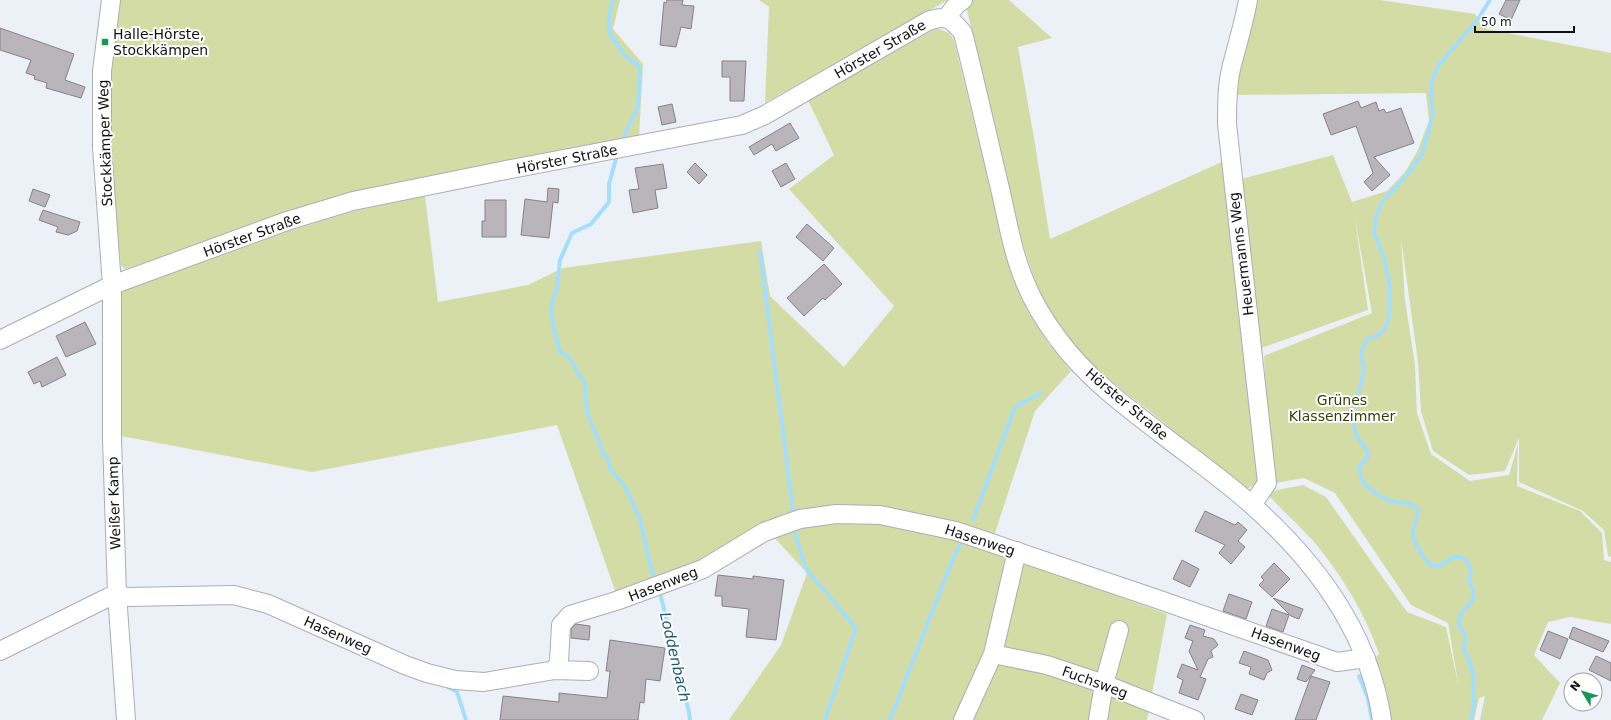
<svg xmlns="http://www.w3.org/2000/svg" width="1611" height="720" font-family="'DejaVu Sans',sans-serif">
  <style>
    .green { fill: #d4dca6 }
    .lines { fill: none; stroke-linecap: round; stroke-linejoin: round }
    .stream { stroke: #a3dffc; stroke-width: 4 }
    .building { fill: #bab5bb; stroke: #878287 }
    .minor-casing { stroke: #aaaeb4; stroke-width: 20 }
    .minor { stroke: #fff; stroke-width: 18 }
    .poi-dot { fill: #1a9754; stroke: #fff; stroke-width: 1.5 }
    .labels { text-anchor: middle; stroke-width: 4; stroke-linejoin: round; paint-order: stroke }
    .poi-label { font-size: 14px; fill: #101113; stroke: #fff; text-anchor: start }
    .street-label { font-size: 14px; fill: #101113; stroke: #fff }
    .park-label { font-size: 14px; fill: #393e07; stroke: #fff }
    .water-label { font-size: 15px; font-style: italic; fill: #1c5972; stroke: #fff }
  </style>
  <rect width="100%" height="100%" fill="#ecf1f8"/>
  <path class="green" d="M119 0H620L613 29 643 64 639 138 344 196 125 269 121 265 108 147V70Z
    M759 0H948L765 103 769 7Z
    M951 0H1009L1052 38 1018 47 1035 144 1050 239 1224 161 1259 482 1247 489C1214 463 1181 436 1148 410 1118 387 1088 364 1065 334 1043 307 1032 274 1022 241L967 10Z
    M1253 0H1380L1475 14 1480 23 1487 29 1611 53V557L1608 556 1604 530 1583 511 1519 482V438L1505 471 1469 475 1433 451 1421 411 1418 362 1401 238 1405 300 1415 365 1417 413 1431 454 1470 481 1509 475 1518 444 1517 486 1580 511 1602 533 1604 560 1611 562V624L1570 617 1548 622 1534 655 1560 683 1542 720H1480L1485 696 1479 698 1474 720H1390L1385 691 1374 659 1379 654C1365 613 1342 576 1315 543 1301 527 1285 513 1270 497L1272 491 1303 485 1326 497 1407 612 1446 627 1459 688 1448 623 1411 605 1335 493 1304 478 1270 484 1264 356 1372 313 1355 219 1368 310 1256 350 1238 183 1245 178 1333 155 1352 202 1387 191 1405 172 1417 152 1429 121 1426 93 1234 95Z
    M937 28 949 33 954 40 1004 245 1016 283 1028 312 1049 344 1071 371 1035 411 994 536 843 508 702 565 617 596 557 425 312 472 121 436 120 292 286 232 354 211 425 196 438 302 528 285 563 268 761 241 770 296 844 367 894 306 789 189 834 155 808 100Z
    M881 520 956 537 1167 614 1147 720H729L781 645 807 573 771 534 803 523Z"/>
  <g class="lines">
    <path class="stream" d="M613 0 609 16V33L625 56 637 64 640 68 638 107 623 138
      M617 155 609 184V202L591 224 572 233 560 260 557 288 551 307 554 330 560 352 568 356 585 384 587 413 600 444 603 455 608 458 610 469 624 485 629 495 640 519 649 560 655 582
      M760 251 793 510
      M973 520 1015 407 1041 393
      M795 533 806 569 856 628 825 720
      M660 593 689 712 690 720
      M1359 676 1368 698 1372 720
      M448 687 457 692 466 720
      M890 720 954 556 963 539
      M1471 720 1474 703 1473 673 1468 658 1464 650 1465 634 1459 626V621L1461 614 1472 601 1474 592C1472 588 1470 585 1470 581 1469 574 1473 569 1468 563 1453 546 1444 570 1433 566 1425 563 1412 540 1413 532 1413 524 1419 518 1418 509 1409 501 1404 504 1392 501 1384 500 1366 488 1362 480 1360 476 1360 470 1360 465L1368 457V452L1356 435 1353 422 1354 408 1360 388 1364 367 1361 355 1364 345 1369 338 1377 336 1384 330 1388 321 1390 309V287L1384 257 1374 233 1376 216 1383 201 1408 174 1422 154 1433 114 1431 92 1432 81 1438 66 1478 19 1490 0"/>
  </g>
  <path class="building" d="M667 0H683L682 5 694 6 691 29 681 27 676 47 660 45 664 2 666 3Z
    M1506 0H1520L1511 20 1499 14Z
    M0 28 74 54 65 80 85 87 81 98 46 88 47 83 34 79 35 76 26 73 31 60 0 50Z
    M722 61H746L744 101H730V77H722Z
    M1358 101 1361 108 1376 102 1379 111 1384 109 1386 113 1401 108 1414 143 1374 157 1390 175 1372 191 1364 182 1373 173 1356 126 1331 135 1323 114Z
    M672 104 676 122 662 125 658 107Z
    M790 123 799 138 776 151 772 144 754 155 749 147Z
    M695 163 707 175 699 184 687 172Z
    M786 163 795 179 781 187 772 171Z
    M663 164 667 188 655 190 658 208 633 213 629 190 639 189 635 168Z
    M548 188 559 189 558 203 553 202 549 238 521 235 525 199 547 202Z
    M33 189 50 195 45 207 29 201Z
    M485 200H506V237H482V221H485Z
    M43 210 80 222 77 231 68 235 56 232 58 227 39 220Z
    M807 224 834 248 823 261 796 237Z
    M824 264 842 284 825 300 823 298 804 316 787 298Z
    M85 322 96 344 66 357 56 336Z
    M57 357 66 375 42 387 40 381 34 384 28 372Z
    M1205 511 1235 525 1238 522 1247 530 1238 541 1245 547 1231 564 1219 553 1225 545 1195 531Z
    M1182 560 1199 569 1190 587 1173 579Z
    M1274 563 1290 579 1272 597 1259 585 1264 580 1261 577Z
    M718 575 753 579V576L784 580 776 640 746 637 749 609 722 606V596H715Z
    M1229 594 1252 602 1246 619 1223 611Z
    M1273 598 1303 609 1299 619 1291 616Z
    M1272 609 1289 615 1283 632 1266 626Z
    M576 624 590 626 589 640 571 638V629Z
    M1190 625 1205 630 1203 636 1214 639 1218 645 1211 651 1213 657 1208 659 1200 677 1206 679 1198 700 1179 693 1183 680 1177 677 1182 664 1198 670 1189 651 1193 641 1185 638Z
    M1573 627 1609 641 1603 652 1569 638Z
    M1548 631 1568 639 1560 659 1540 650Z
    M610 640 665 648 660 681 646 679 644 703 640 702 638 720H500L503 696 559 702V693L607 698 610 671H606Z
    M1244 651 1268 660 1272 670 1267 673 1264 680 1249 674 1251 667 1239 663Z
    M1596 656 1611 663V681L1589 670Z
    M1302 665 1315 670 1306 682 1297 679Z
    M1311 676 1330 682 1316 720H1295Z
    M1241 694 1258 700 1252 715 1235 709Z"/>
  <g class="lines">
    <g class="minor-casing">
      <path id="minor" d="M111 0 102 71V147L112 285V439L117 594 126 720
        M1248 0C1244 23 1237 45 1231 69 1227 87 1227 105 1227 124L1267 483 1252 505
        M947 17 957 4 963 0
        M0 340 112 285 287 221 353 201 501 171 742 125 765 115 928 21C947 14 951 19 963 33 975 81 986 129 997 176 1006 211 1011 249 1025 282 1033 302 1046 323 1059 340 1086 377 1124 405 1160 433 1191 457 1224 480 1253 506 1317 563 1369 633 1382 720
        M0 651 109 597 117 594 127 597 234 595 268 604 405 665 427 673 455 680 484 682 555 670 559 662 561 625 570 615 616 601 703 569 764 532 783 525 800 519 836 514 880 515 956 531 1157 599 1337 662 1366 658
        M993 654 1047 665 1104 684 1195 720
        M555 670 589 671
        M963 720 993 654 1017 551
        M1098 720 1104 684 1119 630"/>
    </g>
    <use href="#minor" class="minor"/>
  </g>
  <rect class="poi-dot" x="101" y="38" width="8" height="8" rx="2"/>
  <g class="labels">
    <g class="poi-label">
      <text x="113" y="39">Halle-Hörste,<tspan x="113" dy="16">Stockkämpen</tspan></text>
    </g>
    <g class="street-label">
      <text transform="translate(880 49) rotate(-30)" y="5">Hörster Straße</text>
      <text transform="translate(105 143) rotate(-92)" y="5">Stockkämper Weg</text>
      <text transform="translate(567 159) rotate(-11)" y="5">Hörster Straße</text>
      <text transform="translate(252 235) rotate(-20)" y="5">Hörster Straße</text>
      <text transform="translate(1241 254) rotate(-97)" y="5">Heuermanns Weg</text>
      <text transform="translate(1127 404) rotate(40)" y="5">Hörster Straße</text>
      <text transform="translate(114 503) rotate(-92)" y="5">Weißer Kamp</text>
      <text transform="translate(980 540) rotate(18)" y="5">Hasenweg</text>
      <text transform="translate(663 584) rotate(-21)" y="5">Hasenweg</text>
      <text transform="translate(338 635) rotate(24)" y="5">Hasenweg</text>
      <text transform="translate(1286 644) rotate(20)" y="5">Hasenweg</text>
      <text transform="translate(1095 682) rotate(20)" y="5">Fuchsweg</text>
    </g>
    <g class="park-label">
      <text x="1342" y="405">Grünes<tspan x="1342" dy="16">Klassenzimmer</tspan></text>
    </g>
    <g class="water-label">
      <text transform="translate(675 657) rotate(77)" y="5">Loddenbach</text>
    </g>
  </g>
  <g transform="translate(1583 692) rotate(308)"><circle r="19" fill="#ffffff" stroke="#9fa0a1"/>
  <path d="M0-3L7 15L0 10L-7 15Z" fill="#1a9754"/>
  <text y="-6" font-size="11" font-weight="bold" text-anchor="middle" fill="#101113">N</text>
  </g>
  <path d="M1475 26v6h99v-6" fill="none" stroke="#101113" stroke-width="2"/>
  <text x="1481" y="26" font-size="12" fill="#101113" stroke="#ffffff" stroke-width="3" paint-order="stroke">50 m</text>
</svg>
